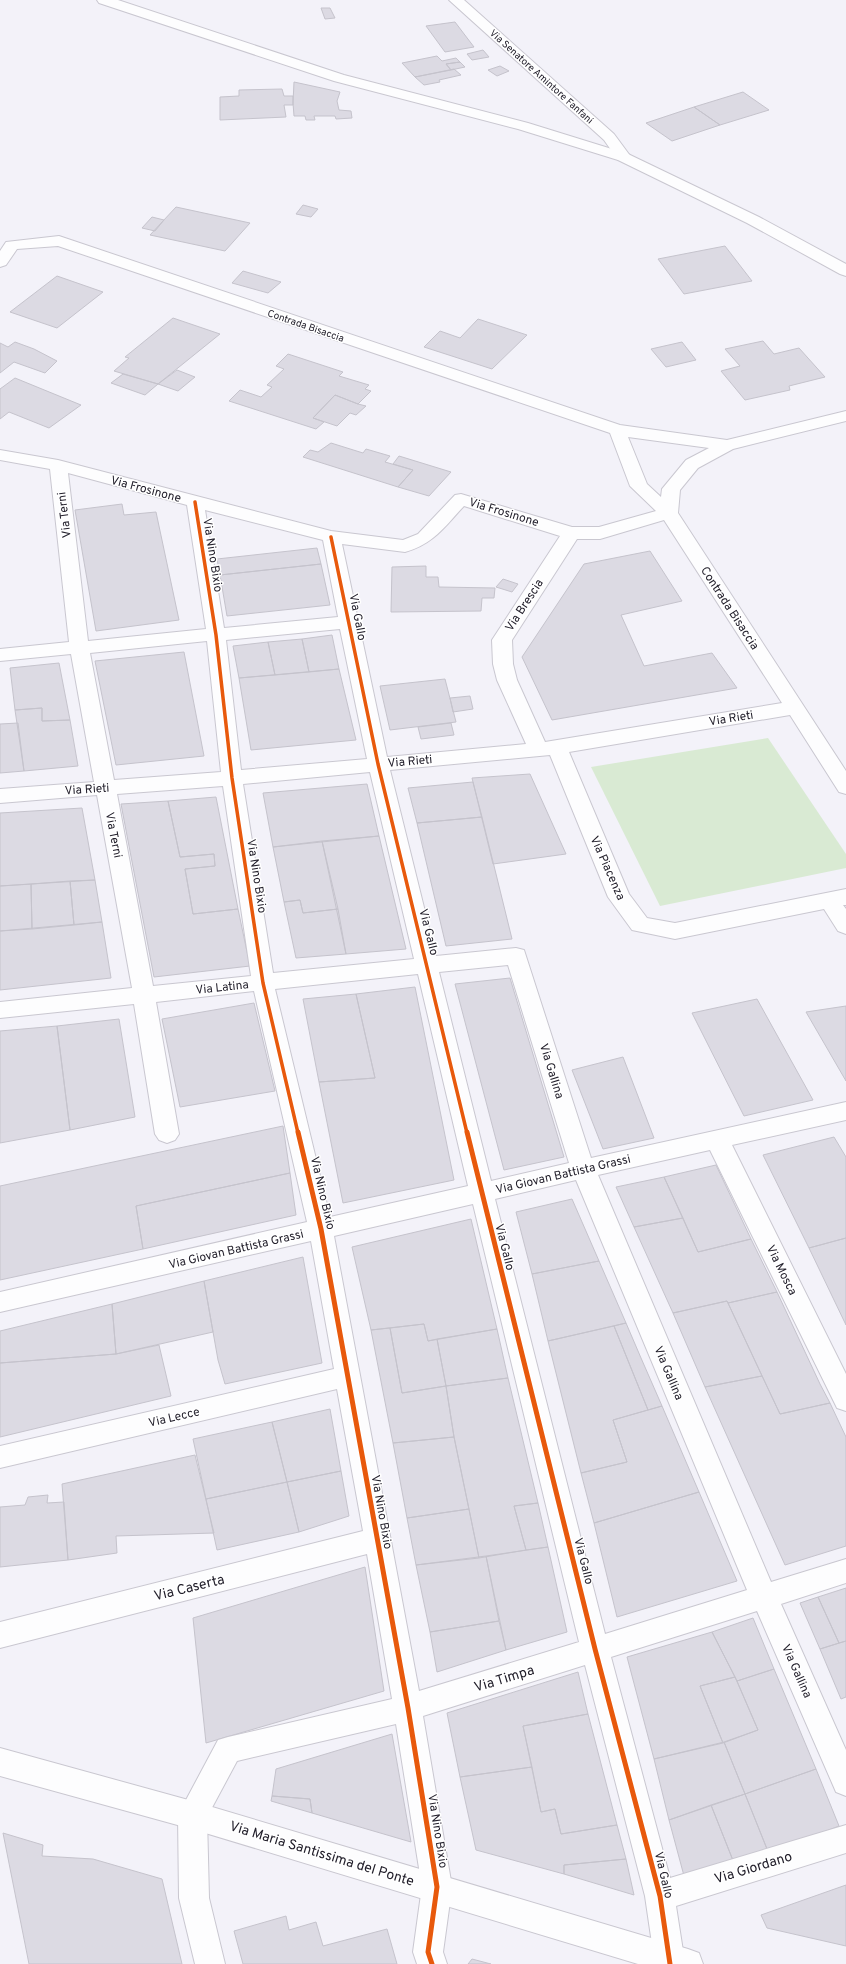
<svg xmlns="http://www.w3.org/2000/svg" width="846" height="1964" font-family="Overpass,sans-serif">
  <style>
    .green { fill: #d9ead3 }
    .building { fill: #dcdae3; stroke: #c5c3cc }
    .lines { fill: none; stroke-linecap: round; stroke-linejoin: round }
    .street-casing { stroke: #c9c7d0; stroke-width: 2 }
    .secondary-casing { stroke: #c9c7d0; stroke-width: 2 }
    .street { fill: #fdfdfe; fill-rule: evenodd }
    .secondary { fill: #fdfdfe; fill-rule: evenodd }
    .cycleway-far1-casing { stroke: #fff; stroke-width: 6 }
    .cycleway-casing { stroke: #fff; stroke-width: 8 }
    .cycleway-far1 { stroke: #e8590c; stroke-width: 3.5 }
    .cycleway { stroke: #e8590c; stroke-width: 5 }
    .labels { text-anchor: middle; stroke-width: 3; stroke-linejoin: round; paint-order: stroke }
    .far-street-label { font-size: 10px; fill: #23202c; stroke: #fff }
    .street-label { font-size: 12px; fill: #23202c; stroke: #fff }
    .near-street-label { font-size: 14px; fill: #23202c; stroke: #fff }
  </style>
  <rect width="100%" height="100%" fill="#f3f2f9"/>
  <path class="green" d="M768 738 846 854V868L660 906 591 767Z"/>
  <path class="building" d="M321 8H330L335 18 325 19Z
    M455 22 474 47 445 52 426 26Z
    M483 50 489 57 472 60 467 54Z
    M437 56 442 61 456 58 460 62 446 64 451 70 415 77 402 63Z
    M460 62 465 67 451 70 446 64Z
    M500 66 509 71 497 76 488 70Z
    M454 69 461 75 439 80 440 82 424 85 415 77Z
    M294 82 340 92 337 101 339 110 351 111 352 118 336 119 335 116H314L315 120H306L305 116H294L293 103Z
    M282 89 284 96H293V105H284L286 117 220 120V97L239 96V90Z
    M743 92 769 110 720 125 694 107Z
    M694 107 720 125 672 141 646 123Z
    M303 205 318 209 311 217 296 214Z
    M176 207 250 223 225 251 150 235Z
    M152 217 164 220 155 231 142 228Z
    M725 246 752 281 684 294 658 259Z
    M243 271 281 282 268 293 232 283Z
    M57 276 103 292 57 328 10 312Z
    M173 318 220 334 158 384 114 371 129 358 125 357Z
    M478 319 527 335 492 369 424 347 440 331 460 338Z
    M763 341 774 354 799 348 825 377 789 386 790 390 745 400 721 371 740 366 725 349Z
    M15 342 34 349 57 361 45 373 14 362 0 373V343L8 347Z
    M682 342 696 360 666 367 651 349Z
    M288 354 343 372 339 376 369 385 365 389 371 391 358 404 335 395 313 418 324 422 316 429 229 401 240 390 261 397 272 387 267 385 284 369 276 366Z
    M177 370 195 377 178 391 158 384Z
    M123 374 158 384 145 395 111 383Z
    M15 378 81 405 49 428 9 412 0 419V389Z
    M335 395 358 404 366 406 356 415 350 413 337 426 313 418Z
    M331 443 363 453 366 449 390 456 385 462 413 470 398 487 303 457 310 450 318 452Z
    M399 456 451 472 429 496 398 487 413 470 393 464Z
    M122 504 124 515 156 512 179 620 96 631 75 510Z
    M317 548 321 564 220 575 217 559Z
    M650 551 682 601 621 615 644 666 712 653 737 688 552 720 522 657 584 564Z
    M321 564 330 605 227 616 220 575Z
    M426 566V577H438L439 587 495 588 494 598H482L481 611 391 612 392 567Z
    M503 579 518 584 512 592 496 587Z
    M332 635 339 669 309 672 302 639Z
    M302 639 309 672 275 675 268 642Z
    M268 642 275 675 239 678 233 646Z
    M184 652 204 756 116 765 95 661Z
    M59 663 70 720 42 721V708L15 710 10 668Z
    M339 669 356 740 251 750 239 678Z
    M445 679 456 722 390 730 380 686Z
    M470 696 473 709 453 712 450 698Z
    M42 708V721L70 720 78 766 24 771 15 710Z
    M18 723 24 771 0 773V724Z
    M451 723 454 735 421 739 418 727Z
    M530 774 566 854 493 864 472 778Z
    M473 782 482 817 417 823 408 788Z
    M367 784 379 836 273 847 263 793Z
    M216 797 238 909 193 914 185 869 215 866 214 854 180 857 168 801Z
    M168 801 180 857 214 854 215 866 185 869 193 914 238 909 250 966 154 977 121 804Z
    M82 808 95 880 0 886V813Z
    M482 817 512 939 446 946 417 823Z
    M379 836 406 949 346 954 322 841Z
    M322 841 338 909 303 913 300 900 284 902 273 847Z
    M95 880 102 922 74 925 70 881Z
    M70 881 74 925 32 929 31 884Z
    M31 884 32 929 0 931V886Z
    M300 900 303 913 338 909 346 954 296 958 284 902Z
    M102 922 111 978 0 990V931Z
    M510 978 564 1157 504 1170 455 984Z
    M415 987 454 1180 343 1203 319 1082 375 1078 356 994Z
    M356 994 375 1078 319 1082 303 999Z
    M757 999 813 1100 744 1116 692 1013Z
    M254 1003 275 1091 180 1107 162 1019Z
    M846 1006V1081L806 1012Z
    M119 1019 135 1117 70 1130 57 1026Z
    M57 1026 70 1130 0 1143V1031Z
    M623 1057 654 1138 603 1149 572 1070Z
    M283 1126 290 1173 136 1206 143 1249 0 1280V1186Z
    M834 1137 846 1157V1238L809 1248 763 1155Z
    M716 1165 751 1239 698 1252 664 1177Z
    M290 1173 296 1215 143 1249 136 1206Z
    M664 1177 683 1218 634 1227 616 1187Z
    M572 1199 599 1261 532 1274 516 1212Z
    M683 1218 698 1252 751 1239 777 1292 728 1303 727 1301 673 1313 634 1227Z
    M471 1219 497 1329 428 1341 424 1324 371 1330 352 1247Z
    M846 1238V1325L809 1248Z
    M303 1257 322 1363 225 1384 218 1360 204 1281Z
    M599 1261 626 1323 548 1341 532 1274Z
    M204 1281 213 1332 116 1354 112 1304Z
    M777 1292 820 1384 830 1403 780 1414 728 1303Z
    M727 1301 762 1376 705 1387 673 1313Z
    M112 1304 116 1354 0 1363V1331Z
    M626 1323 641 1358 662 1406 648 1410 614 1326Z
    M424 1324 428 1341 437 1339 446 1386 402 1393 390 1328Z
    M614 1326 648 1410 613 1420 627 1462 581 1473 548 1341Z
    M390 1328 402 1393 446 1386 454 1437 393 1443 371 1330Z
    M497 1329 508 1378 446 1386 437 1339Z
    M159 1345 171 1396 0 1437V1363L116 1354Z
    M762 1376 780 1414 830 1403 846 1437V1546L785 1565 705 1387Z
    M508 1378 538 1503 514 1506 526 1550 479 1558 454 1437 446 1386Z
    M662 1406 699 1492 594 1523 581 1473 627 1462 613 1420Z
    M330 1409 341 1471 287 1482 272 1422Z
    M272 1422 287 1482 206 1499 193 1439Z
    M454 1437 469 1509 407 1518 393 1443Z
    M195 1455 214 1533 116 1536 117 1553 68 1560 62 1484Z
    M341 1471 349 1516 299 1532 287 1482Z
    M287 1482 299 1532 217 1550 206 1499Z
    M699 1492 737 1581 617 1617 594 1523Z
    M48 1495 47 1503 64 1502 68 1560 0 1567V1507L25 1505 28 1497Z
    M538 1503 548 1547 526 1550 514 1506Z
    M469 1509 479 1558 416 1565 407 1518Z
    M548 1547 567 1632 506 1650 486 1556Z
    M486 1556 499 1621 430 1632 416 1565Z
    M365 1567 384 1691 206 1743 193 1618Z
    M846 1588V1641L839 1643 818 1597Z
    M818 1597 839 1643 820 1649 800 1603Z
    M753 1618 774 1669 737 1681 712 1632Z
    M499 1621 506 1650 437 1672 430 1632Z
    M712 1632 735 1677 700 1686 723 1743 654 1759 627 1657Z
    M846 1641V1697L841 1699 820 1649Z
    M774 1669 816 1769 745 1794 724 1742 758 1730 737 1681Z
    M578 1672 588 1714 523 1726 532 1767 460 1777 447 1713Z
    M735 1677 758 1730 723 1743 700 1686Z
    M588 1714 617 1825 561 1834 555 1809 541 1812 523 1726Z
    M392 1734 411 1842 312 1813 310 1799 272 1796 276 1769Z
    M724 1742 745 1794 669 1820 654 1759Z
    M532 1767 541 1812 555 1809 561 1834 617 1825 626 1859 564 1865V1874L476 1850 460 1777Z
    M816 1769 839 1826 769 1854 745 1794Z
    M745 1794 769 1854 736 1868 711 1805Z
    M272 1796 310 1799 312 1813 271 1801Z
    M711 1805 736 1868 687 1887 669 1820Z
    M3 1833 43 1845 42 1856 93 1859 162 1879 182 1964H29Z
    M626 1859 634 1895 564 1874V1865Z
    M846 1885V1946L767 1928 761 1915Z
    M286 1916 289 1930 316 1922 323 1946 387 1929 397 1964H243L234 1931Z
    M472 1959 491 1964H468Z"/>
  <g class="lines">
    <g class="street-casing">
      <path id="street" d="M449 0H464L614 134 631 157 628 160H618L604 140Z
        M59 236 620 425 727 440 846 411V421L733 449 698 468 680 490 678 513 846 771V794L839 792 790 715 569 752 629 894 647 918 675 923 846 889V905H843L846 909V934L838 931 824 909 675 939 632 930 608 897 550 755 390 770 436 956 516 948 524 950 591 1158 846 1102V1120L732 1145 846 1374V1411L837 1408 710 1150 598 1175 771 1582 846 1559V1583L781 1604 846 1750V1796L836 1792 757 1611 611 1657 670 1878 846 1825V1853L676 1906 685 1964H655L645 1896 585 1665 423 1716 452 1887 443 1952 447 1964H417L413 1952 422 1887 396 1724 237 1761 207 1817 209 1898 225 1964H195L179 1898 178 1815 218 1740 228 1737 392 1699 367 1554 0 1648V1622L363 1531 337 1389 0 1468V1446L334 1369 311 1241 0 1312V1292L307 1222 254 991 156 1002 179 1134 175 1140 167 1143 159 1140 155 1134 134 1004 0 1018V1002L132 988 97 795 0 803V789L94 782 71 654 0 661V649L69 642 50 469 0 460V450L58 460 331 531 403 540 418 534 455 495 461 494 572 527H599L656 511 630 486 610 433 58 246 17 249 6 265 0 267V251L6 242ZM628 437 709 448 686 460 662 489 661 497 647 484ZM68 473 187 505 206 629 88 641ZM464 506 560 536 492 640 493 664 497 680 526 744 387 757 342 544 405 552C434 544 445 526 464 506ZM205 510 323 540 338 617 224 628ZM664 520 782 703 545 742 517 680 513 664 512 640 577 539H600ZM340 629 367 759 241 770 226 640ZM207 641 221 772 114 780 90 653ZM370 772 414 959 273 973 243 784ZM223 786 251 976 153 986 117 794ZM508 965 569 1163 491 1181 439 972ZM418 974 468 1186 330 1217 275 989ZM576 1180 747 1590 605 1634 495 1199ZM473 1204 579 1642 419 1691 334 1236Z"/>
    </g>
    <g class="secondary-casing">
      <path id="secondary" d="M97 0H118L344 75 528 123 628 154 759 217 846 264V276L840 274 747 223 618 160 518 129 334 81 99 3Z
        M0 1748 192 1801 688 1949 699 1953 703 1964H638L192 1829 0 1776Z"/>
    </g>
    <use href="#street" class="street"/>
    <use href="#secondary" class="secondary"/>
    <g class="cycleway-far1-casing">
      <path id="cycleway-far1" d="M195 502 216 635 232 778 263 983 298 1133
        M331 537 378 764 467 1133"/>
    </g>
    <g class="cycleway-casing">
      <path id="cycleway" d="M298 1132 321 1229 408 1708 437 1887 428 1952 432 1964
        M467 1132 595 1649 660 1896 670 1964"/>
    </g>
    <use href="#cycleway-far1" class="cycleway-far1"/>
    <use href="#cycleway" class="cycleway"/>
  </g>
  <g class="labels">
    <g class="far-street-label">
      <text transform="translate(542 76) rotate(42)" y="4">Via Senatore Amintore Fanfani</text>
      <text transform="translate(306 325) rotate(19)" y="4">Contrada Bisaccia</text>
    </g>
    <g class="street-label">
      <text transform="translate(146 489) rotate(15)" y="4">Via Frosinone</text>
      <text transform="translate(504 512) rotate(17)" y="4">Via Frosinone</text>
      <text transform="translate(64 515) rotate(-97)" y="4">Via Terni</text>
      <text transform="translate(213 555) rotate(81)" y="4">Via Nino Bixio</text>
      <text transform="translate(524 605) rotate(-57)" y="4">Via Brescia</text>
      <text transform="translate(730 608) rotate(57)" y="4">Contrada Bisaccia</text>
      <text transform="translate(358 617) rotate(79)" y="4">Via Gallo</text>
      <text transform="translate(731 718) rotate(-9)" y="4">Via Rieti</text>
      <text transform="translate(410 761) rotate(-5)" y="4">Via Rieti</text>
      <text transform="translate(87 789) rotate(-4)" y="4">Via Rieti</text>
      <text transform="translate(114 835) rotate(79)" y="4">Via Terni</text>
      <text transform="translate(608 868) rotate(66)" y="4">Via Piacenza</text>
      <text transform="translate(257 876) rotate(81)" y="4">Via Nino Bixio</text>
      <text transform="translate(429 932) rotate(76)" y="4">Via Gallo</text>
      <text transform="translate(222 987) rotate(-6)" y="4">Via Latina</text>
      <text transform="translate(552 1071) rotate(73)" y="4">Via Gallina</text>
      <text transform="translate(563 1174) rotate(-13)" y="4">Via Giovan Battista Grassi</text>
      <text transform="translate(323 1193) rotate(77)" y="4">Via Nino Bixio</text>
      <text transform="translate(505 1247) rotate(76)" y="4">Via Gallo</text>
      <text transform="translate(236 1249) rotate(-13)" y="4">Via Giovan Battista Grassi</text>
      <text transform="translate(782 1270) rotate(64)" y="4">Via Mosca</text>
      <text transform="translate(669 1373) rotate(67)" y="4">Via Gallina</text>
      <text transform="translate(174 1417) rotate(-13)" y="4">Via Lecce</text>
      <text transform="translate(382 1512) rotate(80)" y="4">Via Nino Bixio</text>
      <text transform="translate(584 1561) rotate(76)" y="4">Via Gallo</text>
      <text transform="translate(797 1671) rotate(66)" y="4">Via Gallina</text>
      <text transform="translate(438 1831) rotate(81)" y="4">Via Nino Bixio</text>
      <text transform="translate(664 1875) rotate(77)" y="4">Via Gallo</text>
    </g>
    <g class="near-street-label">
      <text transform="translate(189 1587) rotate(-14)" y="5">Via Caserta</text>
      <text transform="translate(504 1678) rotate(-17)" y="5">Via Timpa</text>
      <text transform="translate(322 1853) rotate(17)" y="5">Via Maria Santissima del Ponte</text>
      <text transform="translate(753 1867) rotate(-17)" y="5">Via Giordano</text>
    </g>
  </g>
</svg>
